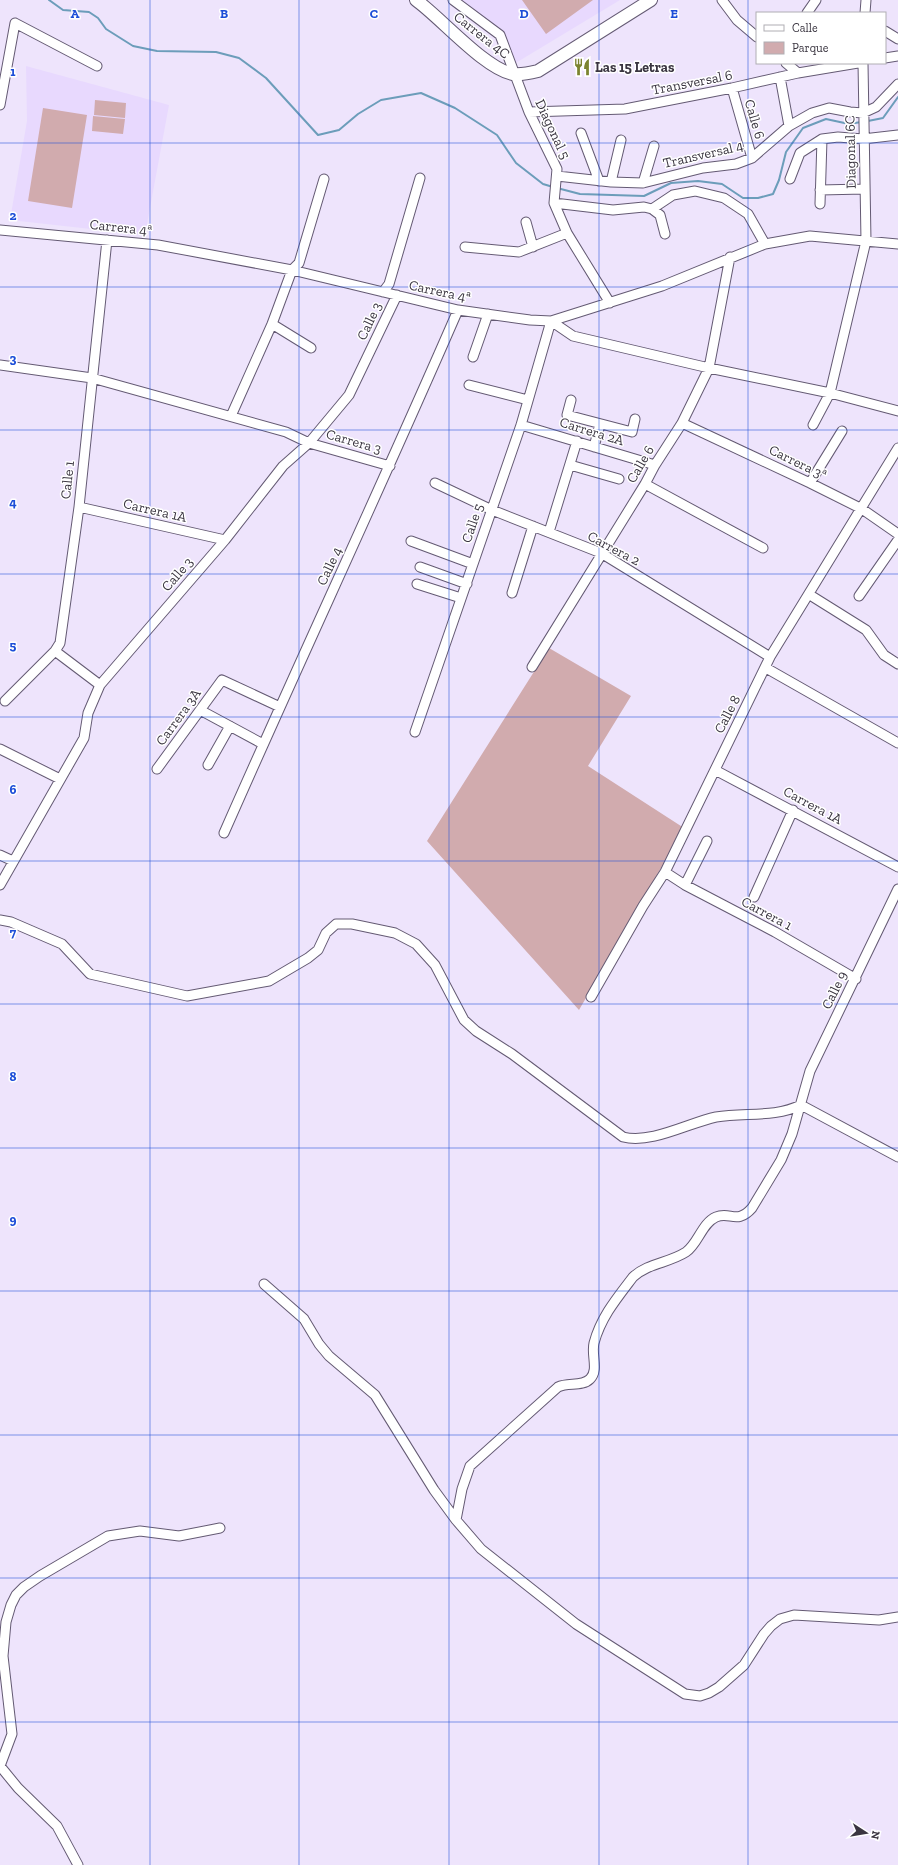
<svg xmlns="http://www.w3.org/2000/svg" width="898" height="1865" font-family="'Zilla Slab',serif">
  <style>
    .built { fill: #e8d9fe }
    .green { fill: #d1abae }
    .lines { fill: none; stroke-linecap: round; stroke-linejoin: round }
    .stream { stroke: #6c9dba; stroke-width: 2 }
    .minor-casing { stroke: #645a73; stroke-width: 11 }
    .major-casing { stroke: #645a73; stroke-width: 14 }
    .minor { stroke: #fff; stroke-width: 9 }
    .major { stroke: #fff; stroke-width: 12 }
    .grid { fill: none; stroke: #1d4ed8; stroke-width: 1; stroke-opacity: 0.55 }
    .labels { text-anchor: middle; stroke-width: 3; stroke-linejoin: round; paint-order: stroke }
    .street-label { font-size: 14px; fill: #3a3540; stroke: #fff }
    .poi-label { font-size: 14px; font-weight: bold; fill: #3a3540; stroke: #fff; text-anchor: start }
    .grid-label { font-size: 13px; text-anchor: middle; font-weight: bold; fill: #1d4ed8; stroke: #fff; stroke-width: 3; stroke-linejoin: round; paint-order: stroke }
  </style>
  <rect width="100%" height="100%" fill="#eee4fc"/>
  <path class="built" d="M456 0H620L514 64 503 34Z
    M26 66 169 105 145 235 10 220 27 121Z"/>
  <path class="green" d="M522 0H593L546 34Z
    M95 100 126 103 125 118 94 115Z
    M43 108 87 115 72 208 28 201Z
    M93 116 125 119 123 134 92 131Z
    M549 648 631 696 588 766 684 828 579 1010 427 841Z"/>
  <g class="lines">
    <path class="stream" d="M49 0 63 10 89 12 98 18 106 29 133 46 157 51 216 52 239 58 266 78 318 135 339 130 358 114 381 100 421 93 455 108 497 135 516 163 543 184 553 187
      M868 121 883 118 898 97
      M557 188 580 194 644 196 671 183 698 181 722 184 743 198H758L773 194 779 180 786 152 803 128 826 119 849 124 861 122"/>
    <g class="minor-casing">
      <path id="minor" d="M453 0 500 35 529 112 557 169 554 203 567 233 610 303
        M722 0 737 20 757 37
        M807 13 816 0
        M865 13 866 0
        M885 31 898 39
        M885 58 898 56
        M786 63 798 73
        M780 77 789 126
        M732 88 752 158
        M0 105 15 23 97 66
        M529 112 625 109 732 88 798 73 858 63
        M581 133 599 181
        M557 176 611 182 643 183 703 168 736 164 752 158 789 126 812 113 829 108 850 112 863 113 876 107 898 84
        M790 179 800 153 822 139 838 137 863 139 898 135
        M611 182 621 140
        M643 183 654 146
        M820 190 864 189
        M554 203 613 210 644 207 652 209 660 215 665 234
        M820 204 822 139
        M652 209 673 195 695 191 724 198 748 214 765 244
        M526 222 533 247
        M0 230 158 245 292 270 458 310 530 320 551 321 662 286 765 244 810 236 898 244
        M465 247 519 252 567 233
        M383 292 389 284 420 178
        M551 321 573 336 709 368 830 393 898 411
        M272 324 311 348
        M473 357 488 314
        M0 365 92 378 286 432 309 443 390 466
        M469 385 528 400
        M571 400 567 415 632 432 635 419
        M231 416 272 324 292 270 299 263 324 179
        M682 423 810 483 862 509 898 534
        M521 425 655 465
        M813 425 830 393 866 241 863 63
        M594 447 600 424
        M570 465 619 479
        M435 483 492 510 601 553 770 657
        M810 483 842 431
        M645 484 763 548
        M79 507 225 540
        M549 532 577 441
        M411 541 473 564
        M420 567 467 584
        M417 584 461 598
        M512 593 533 526
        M810 595 866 630 884 655 898 664
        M859 596 898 540
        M55 651 100 685
        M532 667 645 484 655 465 682 423 709 368 730 257
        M766 668 898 743
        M5 701 55 651 60 643 79 507 107 240
        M200 710 263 744
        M415 732 521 425 551 321
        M0 749 60 779
        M208 765 230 726
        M157 769 222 680 280 707
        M715 770 898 867
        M224 833C301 658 382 485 458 310
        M0 855 13 861
        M665 872 685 885 775 932 856 979
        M0 885 84 738 88 713 100 685 225 540 283 466 309 443 349 395 397 295
        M685 885 707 841
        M754 897 793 810
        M0 920 11 922 62 944 90 974 187 996 269 981 308 958 318 950 326 933 336 924H352L395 933 416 944 435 965 464 1020 476 1031 512 1054 623 1137C652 1144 688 1123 716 1117 745 1112 774 1118 801 1105
        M591 997 643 906 665 872 770 657 898 448
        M801 1105 898 1157
        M264 1284 304 1319 319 1344 329 1356 375 1395 434 1490 456 1520 481 1549 576 1624 685 1694 700 1696 709 1693 719 1687 744 1665 764 1634 771 1626 780 1619 794 1615 879 1620 898 1617
        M456 1520 462 1489 470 1466 558 1387C568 1382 582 1387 590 1379 599 1370 591 1355 594 1343 601 1317 617 1298 633 1277 648 1263 669 1263 686 1252 698 1244 702 1223 716 1217 730 1211 737 1225 752 1208L781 1160 792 1134 810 1071 898 889
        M78 1865 57 1826 18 1788 0 1766 12 1734 3 1656 6 1622 11 1605 16 1595 24 1587 40 1576 108 1536 140 1531 179 1536 220 1528"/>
    </g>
    <g class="major-casing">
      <path id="major" d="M416 0C441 18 485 69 513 74 522 75 530 73 538 71L651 0"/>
    </g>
    <use href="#minor" class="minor"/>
    <use href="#major" class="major"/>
  </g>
  <path class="grid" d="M150 0V1865M299 0V1865M449 0V1865M599 0V1865M748 0V1865M0 143H898M0 287H898M0 430H898M0 574H898M0 717H898M0 861H898M0 1004H898M0 1148H898M0 1291H898M0 1435H898M0 1578H898M0 1722H898"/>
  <defs>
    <g id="restaurant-bare" transform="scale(1.38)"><path d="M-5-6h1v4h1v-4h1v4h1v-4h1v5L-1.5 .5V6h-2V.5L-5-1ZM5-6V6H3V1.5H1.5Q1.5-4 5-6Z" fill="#7c8430" stroke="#fff" stroke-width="2.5" paint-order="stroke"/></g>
  </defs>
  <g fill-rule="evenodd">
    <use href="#restaurant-bare" x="582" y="67"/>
  </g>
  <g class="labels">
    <g class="street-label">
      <text transform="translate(482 35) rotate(38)" y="5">Carrera 4C</text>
      <text transform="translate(692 82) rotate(-11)" y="5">Transversal 6</text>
      <text transform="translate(755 119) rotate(74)" y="5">Calle 6</text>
      <text transform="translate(553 129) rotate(65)" y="5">Diagonal 5</text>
      <text transform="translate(850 152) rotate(-91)" y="5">Diagonal 6C</text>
      <text transform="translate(703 154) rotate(-13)" y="5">Transversal 4</text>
      <text transform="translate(121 227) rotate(6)" y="5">Carrera 4ª</text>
      <text transform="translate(440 291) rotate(12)" y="5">Carrera 4ª</text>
      <text transform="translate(369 321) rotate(-65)" y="5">Calle 3</text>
      <text transform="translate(592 431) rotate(17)" y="5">Carrera 2A</text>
      <text transform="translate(354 441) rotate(16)" y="5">Carrera 3</text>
      <text transform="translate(798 462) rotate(26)" y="5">Carrera 3ª</text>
      <text transform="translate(640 464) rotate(-60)" y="5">Calle 6</text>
      <text transform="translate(67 480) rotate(-84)" y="5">Calle 1</text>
      <text transform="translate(155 510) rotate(13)" y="5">Carrera 1A</text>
      <text transform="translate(472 523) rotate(-71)" y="5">Calle 5</text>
      <text transform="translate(614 548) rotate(28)" y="5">Carrera 2</text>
      <text transform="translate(329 566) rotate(-65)" y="5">Calle 4</text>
      <text transform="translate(177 574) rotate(-49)" y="5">Calle 3</text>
      <text transform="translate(727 714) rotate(-63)" y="5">Calle 8</text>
      <text transform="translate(178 717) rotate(-54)" y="5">Carrera 3A</text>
      <text transform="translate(813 805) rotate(28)" y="5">Carrera 1A</text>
      <text transform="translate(767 913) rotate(28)" y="5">Carrera 1</text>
      <text transform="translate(834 990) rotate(-64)" y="5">Calle 9</text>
    </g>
    <g class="poi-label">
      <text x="595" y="72">Las 15 Letras</text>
    </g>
  </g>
  <g class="grid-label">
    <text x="75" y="18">A</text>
    <text x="224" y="18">B</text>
    <text x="374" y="18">C</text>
    <text x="524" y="18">D</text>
    <text x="674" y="18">E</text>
    <text x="13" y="76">1</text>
    <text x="13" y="220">2</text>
    <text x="13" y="363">3</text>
    <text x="13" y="507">4</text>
    <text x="13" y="650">5</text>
    <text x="13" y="794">6</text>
    <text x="13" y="937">7</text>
    <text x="13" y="1081">8</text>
    <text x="13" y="1224">9</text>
  </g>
  <rect x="756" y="12" width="130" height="52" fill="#ffffff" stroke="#b0aeb3"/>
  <rect x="764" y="25" width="20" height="6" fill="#ffffff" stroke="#b0aeb3"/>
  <text x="792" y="32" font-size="12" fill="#3a3540">Calle</text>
  <rect x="764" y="42" width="20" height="12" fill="#d1abae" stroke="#b0aeb3"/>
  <text x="792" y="52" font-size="12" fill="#3a3540">Parque</text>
  <g transform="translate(866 1833) rotate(102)" stroke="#ffffff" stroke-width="3" paint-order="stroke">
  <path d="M0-3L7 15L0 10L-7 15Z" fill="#3a3540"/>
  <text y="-6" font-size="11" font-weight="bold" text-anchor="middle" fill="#3a3540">N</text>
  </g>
</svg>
